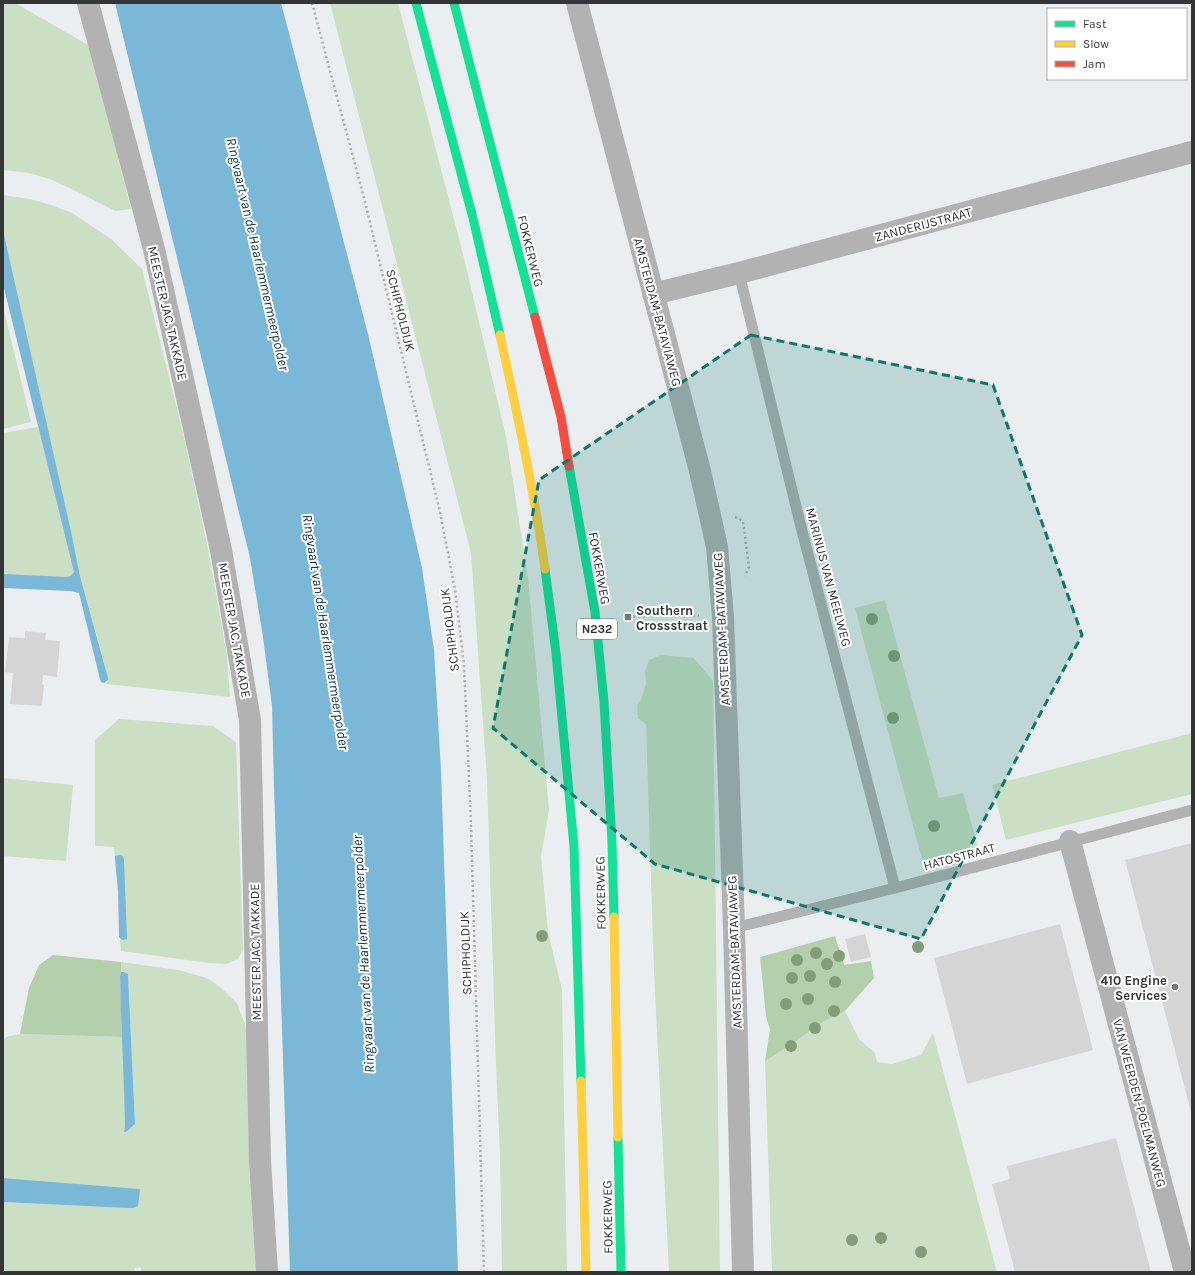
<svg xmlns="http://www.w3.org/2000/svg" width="1195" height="1275" font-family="Karla,sans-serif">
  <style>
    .green { fill: #cadfc4 }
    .forest { fill: #b3cfac }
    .water { fill: #7bb8d8 }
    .building { fill: #d5d5d6 }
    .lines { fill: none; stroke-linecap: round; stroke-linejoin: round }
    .path { stroke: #acadae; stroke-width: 2.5; stroke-dasharray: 2 3; stroke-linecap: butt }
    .lane { stroke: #b2b2b2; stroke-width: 11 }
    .street { stroke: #b2b2b2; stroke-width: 22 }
    .fast { stroke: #16e098; stroke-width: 9 }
    .slow { stroke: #ffcf43; stroke-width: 9 }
    .jam { stroke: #f24e42; stroke-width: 9 }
    .tree { fill: #839d79 }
    .marked { fill: #0f766e; fill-opacity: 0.2; stroke: #0f766e; stroke-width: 3; stroke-dasharray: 8 5; stroke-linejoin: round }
    .poi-dot { fill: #747678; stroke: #fff; stroke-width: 1.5 }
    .labels { text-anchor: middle; stroke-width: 4; stroke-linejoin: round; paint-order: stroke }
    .shield { fill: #fff; stroke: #717273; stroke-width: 1 }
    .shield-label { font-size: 12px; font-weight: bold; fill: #343537 }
    .street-label { font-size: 13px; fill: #343537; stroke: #fff }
    .poi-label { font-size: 13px; font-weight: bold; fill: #343537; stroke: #fff; text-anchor: start }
    .water-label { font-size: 14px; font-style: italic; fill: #0d3346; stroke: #fff }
  </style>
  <rect width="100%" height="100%" fill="#ebeef1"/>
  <path class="green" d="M3 3H15L90 46 131 209 115 211 74 190 50 179 29 173 3 170Z
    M330 3H398L464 258 506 437 528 578 549 810 541 856 548 932 562 990 567 1272H502L500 1156 496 1065 487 780 471 553Z
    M3 195 30 199 51 205 72 213 111 239 142 269 184 437 208 549 227 656 230 697 106 684 108 680 100 646 80 576 3 230Z
    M3 306 31 422 3 429Z
    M38 427 77 579 3 575V433Z
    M885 600 939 798 963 793 978 847 923 863 855 608Z
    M661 655 694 658 713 681 720 1272H669L654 972 646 724 638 718 637 705 641 700 646 684 645 672 649 660Z
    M119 719 213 726 236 742 243 950 238 959 226 964 209 963 121 951 120 939 122 940 114 847 95 846V740Z
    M1192 733V794L1006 840 992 785Z
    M3 778 73 785 66 861 3 856Z
    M121 962 178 970 207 978 220 987 237 1003 245 1024 249 1054 256 1272H141V1267L135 1268 134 1272H3V1202L126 1208 139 1189 3 1178V1041L6 1037 20 1034 122 1037 124 1060 125 1125 124 1131 126 1132 135 1124 128 974 124 972H121Z
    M845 1011 859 1039 875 1053 877 1062 892 1064 921 1055 933 1033 997 1272H772L765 1061 786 1048 823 1022Z"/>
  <path class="forest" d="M835 936 844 965 871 961 874 978 845 1011 823 1022 786 1048 765 1061 770 1030 766 1016 760 957Z
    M53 955 121 962V972L120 976 122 1037 20 1034 29 988 39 965Z"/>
  <path class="water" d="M115 3H281L368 334 422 568 434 650 441 771 458 1272H290L274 787 272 706 263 637 250 558Z
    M3 230 70 527 80 576 108 678V680L104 683 101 682 100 679 79 593 70 591 3 588V574L66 577 71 576 74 572 3 284Z
    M120 855 123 856 124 860 127 937V939L122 940 119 937 118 890 115 858V856Z
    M121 972H124L128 974 135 1124 126 1132H124L125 1125C124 1075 121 1026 120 976Z
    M3 1178 140 1189 138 1206 133 1208H126L3 1202Z"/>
  <path class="building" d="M25 631 46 633 45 640 60 641 57 677 43 675 42 684 44 685 42 706 10 704 13 673 5 672 9 637 25 638Z
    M1192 843V1112H1191L1125 860Z
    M1060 924 1093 1050 967 1084 934 958Z
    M865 934 871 957 851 962 845 939Z
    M1116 1138 1151 1272H1015L992 1184 1010 1179 1007 1166Z"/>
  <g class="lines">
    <path class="path" d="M312 3 365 202 440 512 455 590 464 665 471 825 484 1272
      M735 517 743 521 749 567 745 576
      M628 617 661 615 699 616"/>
    <path class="lane" d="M739 273 801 527 895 888
      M734 928 895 888 1192 810"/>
    <path class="street" d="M88 3 154 249 221 550 250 720 260 1160 267 1272
      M577 3 700 471 717 547 723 617 734 928 743 1272
      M653 294 739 273 1192 152
      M1070 841 1185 1272"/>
    <path class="fast" d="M416 3 473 218 500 335
      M454 3 535 317
      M569 466 595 612 604 702 612 843 614 917
      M545 569 556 653 574 847 581 1081
      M618 1137 621 1272"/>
    <path class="slow" d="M500 335C517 413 534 490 545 569
      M614 917 618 1137
      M581 1081 586 1272"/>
    <path class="jam" d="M535 317 561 417 569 466"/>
  </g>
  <g class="tree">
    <circle cx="872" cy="619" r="6"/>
    <circle cx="894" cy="656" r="6"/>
    <circle cx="893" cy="718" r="6"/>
    <circle cx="934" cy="826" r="6"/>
    <circle cx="988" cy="849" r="6"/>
    <circle cx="542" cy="936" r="6"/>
    <circle cx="918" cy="947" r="6"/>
    <circle cx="816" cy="953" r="6"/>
    <circle cx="839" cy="956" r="6"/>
    <circle cx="797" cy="960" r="6"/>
    <circle cx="827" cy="964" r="6"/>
    <circle cx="810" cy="976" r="6"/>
    <circle cx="792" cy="978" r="6"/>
    <circle cx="835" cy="982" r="6"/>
    <circle cx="808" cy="999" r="6"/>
    <circle cx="786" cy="1004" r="6"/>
    <circle cx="834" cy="1011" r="6"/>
    <circle cx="815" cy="1028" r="6"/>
    <circle cx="791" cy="1046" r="6"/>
    <circle cx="881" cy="1238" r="6"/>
    <circle cx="852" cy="1240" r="6"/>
    <circle cx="921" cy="1252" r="6"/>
  </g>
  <path class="marked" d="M751 335 993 385 1082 635 921 939 655 864 493 728 539 480Z"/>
  <g class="poi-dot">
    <rect x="624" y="613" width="8" height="8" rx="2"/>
    <circle cx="1175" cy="987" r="4"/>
  </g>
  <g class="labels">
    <rect class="shield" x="577" y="619" width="40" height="20" rx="3"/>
    <g class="shield-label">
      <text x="597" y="633">N232</text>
    </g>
    <g class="street-label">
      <text transform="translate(923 224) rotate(-15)" y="5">ZANDERIJSTRAAT</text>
      <text transform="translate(531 251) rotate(76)" y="5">FOKKERWEG</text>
      <text transform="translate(401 310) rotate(76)" y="5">SCHIPHOLDIJK</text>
      <text transform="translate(658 312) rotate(75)" y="5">AMSTERDAM-BATAVIAWEG</text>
      <text transform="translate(168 313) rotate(77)" y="5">MEESTER JAC. TAKKADE</text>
      <text transform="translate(600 568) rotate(80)" y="5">FOKKERWEG</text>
      <text transform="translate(829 577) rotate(75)" y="5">MARINUS VAN MEELWEG</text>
      <text transform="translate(721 629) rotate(-93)" y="5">AMSTERDAM-BATAVIAWEG</text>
      <text transform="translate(235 630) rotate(80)" y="5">MEESTER JAC. TAKKADE</text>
      <text transform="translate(449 630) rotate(-97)" y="5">SCHIPHOLDIJK</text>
      <text transform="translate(959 856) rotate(-15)" y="5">HATOSTRAAT</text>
      <text transform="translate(600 893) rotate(-91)" y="5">FOKKERWEG</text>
      <text transform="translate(255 952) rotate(-91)" y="5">MEESTER JAC. TAKKADE</text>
      <text transform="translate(734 952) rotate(-92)" y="5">AMSTERDAM-BATAVIAWEG</text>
      <text transform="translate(465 953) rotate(-92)" y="5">SCHIPHOLDIJK</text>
      <text transform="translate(1140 1103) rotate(75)" y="5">VAN WEERDEN-POELMANWEG</text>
      <text transform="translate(607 1217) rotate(-91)" y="5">FOKKERWEG</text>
    </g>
    <g class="poi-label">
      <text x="636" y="615">Southern<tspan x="636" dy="15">Crossstraat</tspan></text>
      <text x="1167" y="985" text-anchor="end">410 Engine<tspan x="1167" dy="15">Services</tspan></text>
    </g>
    <g class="water-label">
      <text transform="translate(258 254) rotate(77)" y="5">Ringvaart van de Haarlemmermeerpolder</text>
      <text transform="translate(326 632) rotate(81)" y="5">Ringvaart van de Haarlemmermeerpolder</text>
      <text transform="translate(363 954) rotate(-93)" y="5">Ringvaart van de Haarlemmermeerpolder</text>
    </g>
  </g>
  <rect width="1195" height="1275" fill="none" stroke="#343537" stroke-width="8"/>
  <rect x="1047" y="8" width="140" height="72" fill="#ffffff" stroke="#aeaeaf"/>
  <rect x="1055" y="21" width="20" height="6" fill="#16e098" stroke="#aeaeaf"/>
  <text x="1083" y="28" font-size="12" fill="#343537">Fast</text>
  <rect x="1055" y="41" width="20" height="6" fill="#ffcf43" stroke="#aeaeaf"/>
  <text x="1083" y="48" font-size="12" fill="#343537">Slow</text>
  <rect x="1055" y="61" width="20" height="6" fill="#f24e42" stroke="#aeaeaf"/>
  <text x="1083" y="68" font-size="12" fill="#343537">Jam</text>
</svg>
